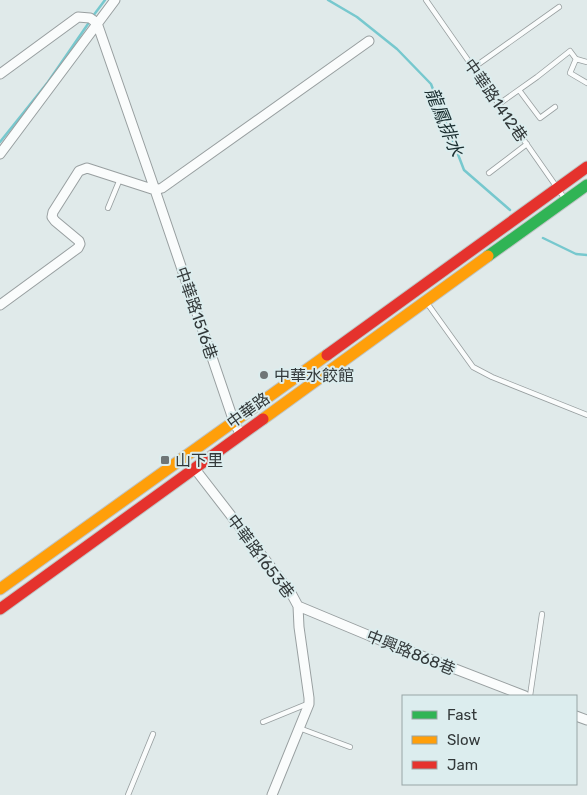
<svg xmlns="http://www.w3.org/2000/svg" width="587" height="795" font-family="Rubik,'Noto Sans TC',sans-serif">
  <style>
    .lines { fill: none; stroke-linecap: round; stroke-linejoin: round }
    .stream { stroke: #77c8ce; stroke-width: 2.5 }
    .lane-casing { stroke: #989fa0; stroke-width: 6 }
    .street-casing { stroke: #989fa0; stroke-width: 11 }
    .fast-casing { stroke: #bfc5c5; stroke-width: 13 }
    .slow-casing { stroke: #bfc5c5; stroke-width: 13 }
    .jam-casing { stroke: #bfc5c5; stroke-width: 13 }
    .lane { stroke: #fafcfc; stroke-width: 4.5 }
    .street { stroke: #fafcfc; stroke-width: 9 }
    .fast { stroke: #30b455; stroke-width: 11 }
    .slow { stroke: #ff9f0a; stroke-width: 11 }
    .jam { stroke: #e5322d; stroke-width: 11 }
    .poi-dot { fill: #6f7677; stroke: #dcedee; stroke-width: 2 }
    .labels { text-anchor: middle; stroke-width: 4; stroke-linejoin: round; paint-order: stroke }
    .street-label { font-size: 16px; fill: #323839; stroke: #dcedee }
    .poi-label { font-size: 16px; fill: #323839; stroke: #dcedee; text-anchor: start }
    .water-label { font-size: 18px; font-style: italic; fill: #1a2e30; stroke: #dcedee }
  </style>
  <rect width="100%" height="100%" fill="#e0eaea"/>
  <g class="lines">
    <path class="stream" d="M328 0 357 17 397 49 431 84 464 170 510 210
      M93 16 105 0
      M0 142 48 82 90 21
      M543 238 576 254 587 255"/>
    <g class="lane-casing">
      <path id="lane" d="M426 0 565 199
        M576 59 570 73 587 83
        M473 68 559 7
        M519 90 540 118 555 107
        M499 104 537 77 570 51 576 59 587 62
        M489 173 527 144
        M108 208 120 179
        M427 303 473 367 492 377 587 415
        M530 696 542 614
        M263 722 307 704
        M299 728 350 747
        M128 795 153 734"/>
    </g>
    <g class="street-casing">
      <path id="street" d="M0 74 78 17 90 18 97 23 155 190 234 422 241 435
        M0 154 115 0
        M155 190 162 188 369 41
        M0 305 78 248 80 244 79 241 55 221 52 217 53 212 79 171 87 168 155 190
        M195 469 291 593 298 606 299 627 309 698V704L272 795
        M298 606 370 636 525 696
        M576 716 587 720"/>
    </g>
    <g class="fast-casing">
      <path id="fast" d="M488 256 587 185"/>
    </g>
    <g class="slow-casing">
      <path id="slow" d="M263 419 488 256
        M0 589 327 355"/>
    </g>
    <g class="jam-casing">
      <path id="jam" d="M327 355 587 167
        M0 609 263 419"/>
    </g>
    <use href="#lane" class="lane"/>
    <use href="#street" class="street"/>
    <use href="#fast" class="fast"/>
    <use href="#slow" class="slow"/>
    <use href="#jam" class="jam"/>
  </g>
  <g class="poi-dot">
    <circle cx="264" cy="375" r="5"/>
    <rect x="160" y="455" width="10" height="10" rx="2.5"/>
  </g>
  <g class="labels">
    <g class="street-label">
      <text transform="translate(496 100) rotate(55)" y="6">中華路1412巷</text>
      <text transform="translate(197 313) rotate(71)" y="6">中華路1516巷</text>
      <text transform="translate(248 410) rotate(-36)" y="6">中華路</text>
      <text transform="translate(261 556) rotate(53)" y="6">中華路1653巷</text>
      <text transform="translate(411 652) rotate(22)" y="6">中興路868巷</text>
    </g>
    <g class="poi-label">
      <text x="274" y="381">中華水餃館</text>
      <text x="175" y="466">山下里</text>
    </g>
    <g class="water-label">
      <text transform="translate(444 122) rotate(68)" y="6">龍鳳排水</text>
    </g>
  </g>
  <rect x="402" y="695" width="175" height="90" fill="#dcedee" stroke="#98a5a6"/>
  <rect x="412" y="711" width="25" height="8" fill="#30b455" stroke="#98a5a6"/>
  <text x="447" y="720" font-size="15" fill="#323839">Fast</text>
  <rect x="412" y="736" width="25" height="8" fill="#ff9f0a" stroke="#98a5a6"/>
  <text x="447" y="745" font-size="15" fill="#323839">Slow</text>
  <rect x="412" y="761" width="25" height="8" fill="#e5322d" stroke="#98a5a6"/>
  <text x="447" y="770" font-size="15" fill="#323839">Jam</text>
</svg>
